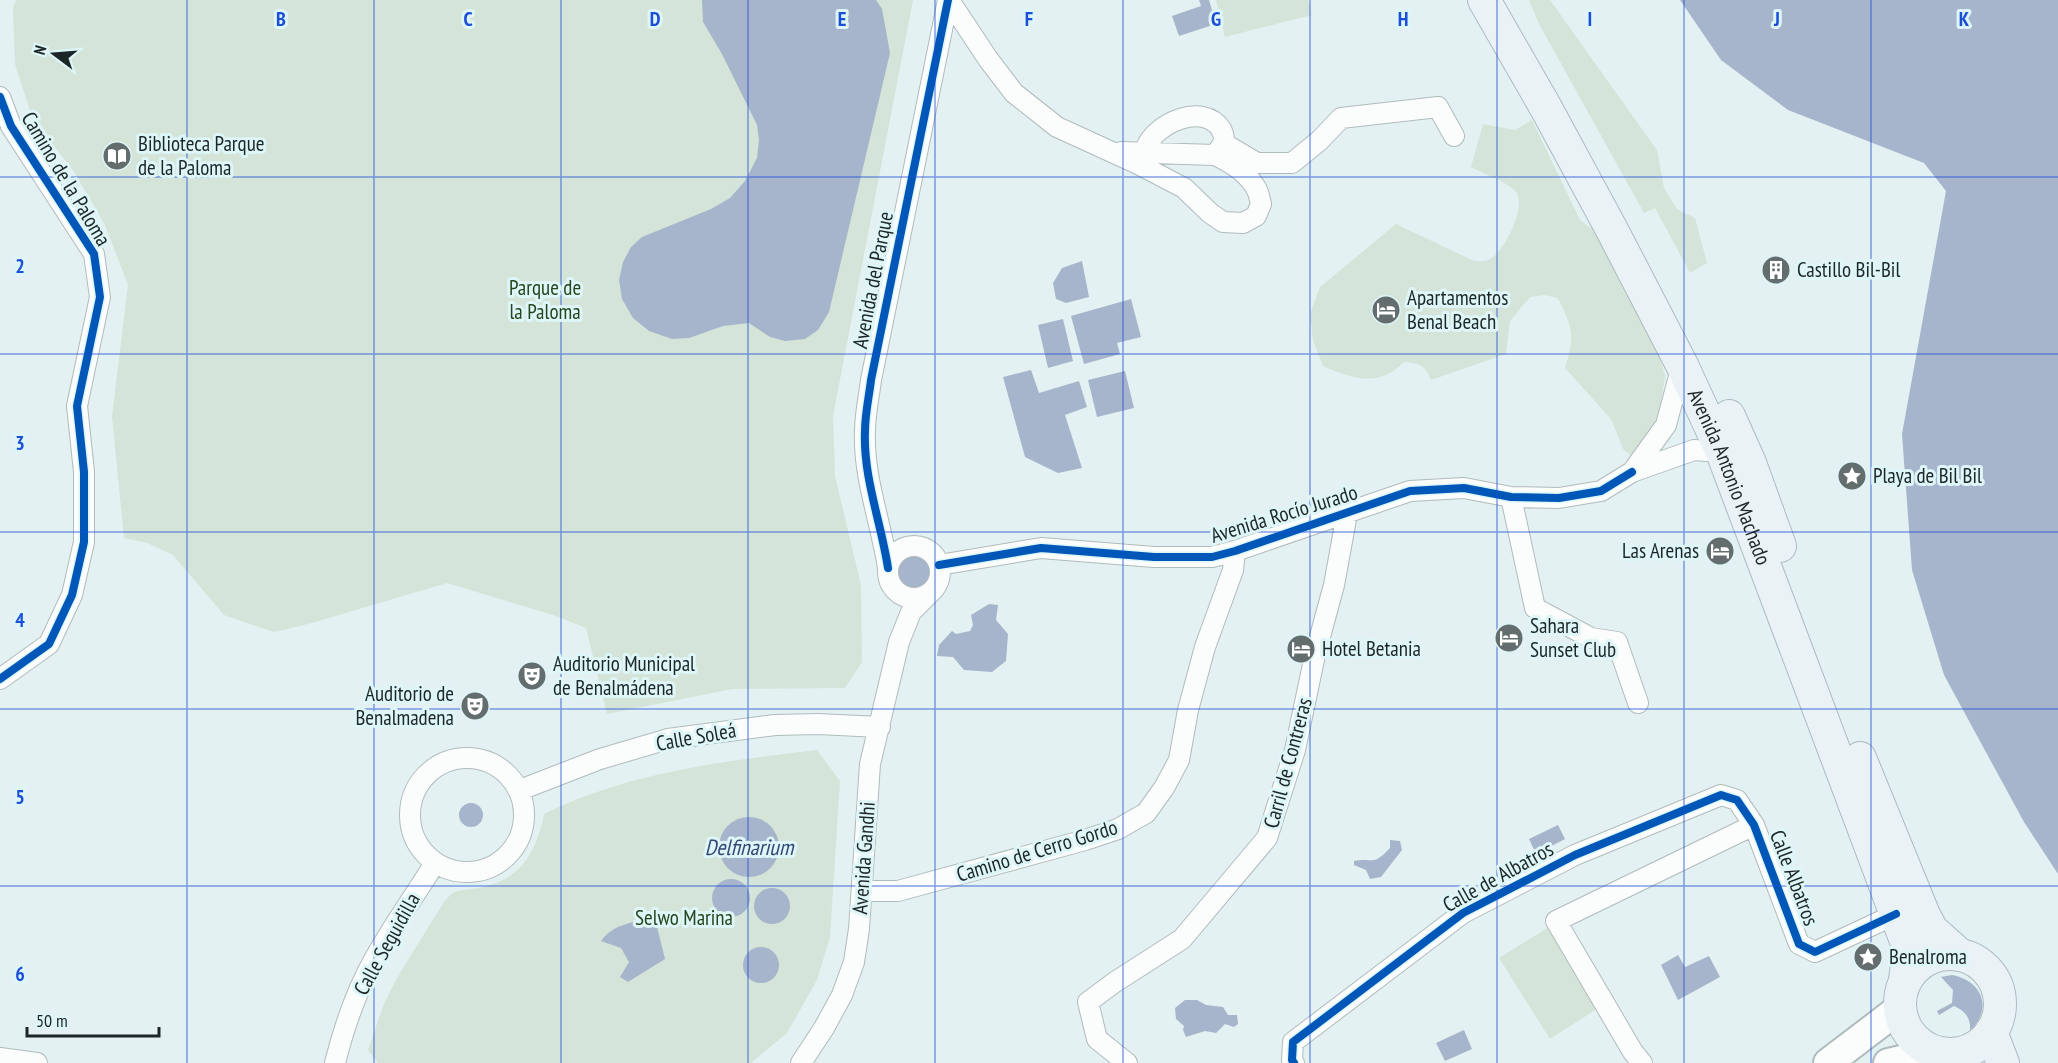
<svg xmlns="http://www.w3.org/2000/svg" width="2058" height="1063" font-family="'PT Sans Narrow',sans-serif">
  <style>
    .green { fill: #d4e4d8 }
    .water { fill: #a6b5cb }
    .lines { fill: none; stroke-linecap: round; stroke-linejoin: round }
    .street-casing { stroke: #b0bbbb; stroke-width: 22 }
    .secondary-casing { stroke: #b0bbbb; stroke-width: 32 }
    .primary-casing { stroke: #abbbc0; stroke-width: 34 }
    .street { stroke: #fbfdfd; stroke-width: 20 }
    .secondary { stroke: #fbfdfd; stroke-width: 28 }
    .primary { stroke: #ebf2f5; stroke-width: 32 }
    .cycleway-casing { stroke: #def6f8; stroke-width: 11 }
    .cycleway { stroke: #0057b8; stroke-width: 8 }
    .grid { fill: none; stroke: #1d4ed8; stroke-width: 1.5; stroke-opacity: 0.55 }
    .labels { text-anchor: middle; stroke-width: 6; stroke-linejoin: round; paint-order: stroke }
    .poi-label { font-size: 21px; fill: #1d2627; stroke: #def6f8; text-anchor: start }
    .street-label { font-size: 21px; fill: #1d2627; stroke: #def6f8 }
    .park-label { font-size: 21px; fill: #24461d; stroke: #def6f8 }
    .water-label { font-size: 22px; font-style: italic; fill: #334975; stroke: #def6f8 }
    .grid-label { font-size: 20px; text-anchor: middle; font-weight: bold; fill: #1d4ed8; stroke: #def6f8; stroke-width: 6; stroke-linejoin: round; paint-order: stroke }
  </style>
  <rect width="100%" height="100%" fill="#e4f1f2"/>
  <path class="green" d="M16 0H913L833 416 835 476 861 585 862 662 845 688 732 689 607 714 586 628 553 615 447 583 312 623 274 632 224 615 173 555 147 543 124 538 112 416 128 285 105 225 74 172 32 117 15 64 13 8Z
    M1216 0H1308L1312 15 1225 37Z
    M1529 0H1550L1657 150 1664 188 1677 209 1695 218 1707 263 1690 273 1655 208 1644 213 1539 24Z
    M1532 120 1580 220 1595 231 1658 351 1665 376 1661 403 1652 433 1630 455 1623 449 1611 419 1565 368C1575 336 1573 328 1558 298L1544 295 1531 297 1523 305 1510 321 1506 354 1431 380C1425 364 1420 364 1404 362 1378 388 1354 379 1323 366L1313 340 1310 314 1320 287 1396 224 1474 261C1478 261 1485 262 1488 260 1504 254 1527 206 1516 192 1508 182 1482 173 1471 167L1483 124 1515 130Z
    M817 750 840 781 830 937 817 980 787 1033 751 1063H378L368 1050C374 1035 378 1018 385 1002 397 975 415 949 431 923 437 914 444 899 453 893 460 889 476 889 484 887 522 878 537 850 544 814 629 772 725 761 817 750Z
    M1549 927 1600 1007 1550 1039 1499 958Z"/>
  <path class="water" d="M702 0H876L882 9 890 53 829 312 818 330 805 339 785 341 770 337 749 323 723 326 689 338 672 339 649 331 633 318 622 299 619 280 623 262 631 247 642 237 711 209 730 198 745 181 757 158 759 140 757 125 722 54 703 22Z
    M1199 0H1209L1216 24 1179 36 1172 16 1201 6Z
    M1680 0H2058V874L2024 822 1944 675 1912 570 1902 434 1946 191 1924 163 1788 110 1721 60Z
    M1082 261 1089 297 1066 303 1056 299 1053 283 1062 268Z
    M1131 299 1141 337 1117 343 1120 354 1084 364 1071 316Z
    M1063 319 1073 361 1048 368 1038 325Z
    M1031 370 1039 393 1079 381 1087 407 1065 415 1082 468 1058 473 1025 457 1003 377Z
    M1125 371 1134 408 1097 417 1088 380Z
    M893 571a21 21 0 1 1 42 0a21 21 0 1 1-42 0Z
    M989 604 998 605 996 620 1008 634 1006 661 992 672 964 670 953 657 937 656 939 645 952 631 956 634 970 631 973 625 971 615Z
    M459 815a12 12 0 1 1 24 0a12 12 0 1 1-24 0Z
    M719 847a30 30 0 1 1 60 0a30 30 0 1 1-60 0Z
    M1558 825 1565 839 1536 854 1529 839Z
    M1390 840 1400 841 1402 850 1381 877 1370 879 1366 870 1354 865V861C1375 857 1372 867 1390 848Z
    M712 898a19 19 0 1 1 38 0a19 19 0 1 1-38 0Z
    M754 906a18 18 0 1 1 36 0a18 18 0 1 1-36 0Z
    M655 919 665 959 628 982 620 977 629 962 621 948 601 941C613 924 635 921 655 919Z
    M743 965a18 18 0 1 1 36 0a18 18 0 1 1-36 0Z
    M1678 955 1685 967 1709 956 1720 977 1678 1000 1661 965Z
    M1952 975C1983 981 1993 1009 1970 1031 1971 1019 1966 1011 1954 1006L1939 1015 1937 1011 1952 1003 1953 990 1941 977Z
    M1185 1000H1197L1206 1005 1223 1007 1228 1015H1237L1238 1024 1234 1027 1225 1024 1216 1033 1205 1031 1186 1037 1183 1030 1184 1026 1176 1019 1175 1008Z
    M1464 1030 1472 1049 1445 1061 1436 1043Z"/>
  <g class="lines">
    <g class="street-casing">
      <path id="street" d="M949 0 988 59 1014 93 1057 127 1138 164 1184 188 1210 213 1223 222 1243 223 1256 216 1261 204C1260 200 1259 194 1257 190 1249 174 1230 162 1215 155
        M0 97 11 126 94 254 100 297 77 406 84 472V542L72 595 49 644 0 679
        M1223 143 1257 163H1292L1319 141 1341 118 1438 107 1454 136
        M1121 152 1215 155C1217 152 1222 147 1223 143 1225 138 1223 133 1221 129 1203 102 1155 123 1146 148L1153 154
        M1682 365 1666 425 1632 472 1694 450 1722 452
        M1511 497 1535 608 1591 638 1617 642 1638 703
        M888 572a26 26 0 1 1 52 0a26 26 0 1 1-52 0Z
        M939 565 1041 548 1154 557H1212L1235 551 1410 491 1464 488 1511 497 1559 498 1601 491 1632 472
        M888 568C881 522 863 477 865 431 865 414 869 397 871 380L948 0
        M410 815a57 57 0 1 1 114 0a57 57 0 1 1-114 0Z
        M520 790 600 759 668 739 775 725 818 724 880 727
        M862 891H898L1085 840 1118 829 1146 813 1164 788 1179 760 1188 710 1205 647 1233 570 1235 551
        M0 1058 37 1063
        M335 1063C344 1027 356 991 375 958 393 926 415 895 435 863
        M801 1063 824 1028 842 995 854 962 859 929 870 764 899 642 911 612 934 589
        M1127 1063 1097 1039 1088 1002 1115 982 1182 939 1267 838 1295 750 1315 655 1334 585 1347 514
        M1294 1063 1292 1060 1293 1042 1463 913 1575 855 1721 795 1737 800 1754 825 1799 944 1815 952 1896 914
        M1642 1063 1633 1052 1556 921 1754 825"/>
    </g>
    <g class="secondary-casing">
      <path id="secondary" d="M1828 1063 1900 1008
        M1888 1063 1934 1052"/>
    </g>
    <g class="primary-casing">
      <g id="primary">
        <path id="s1" d="M1484 0 1546 108 1612 230 1682 365 1722 452 1909 949 1905 980"/>
        <path d="M1729 416 1750 463 1780 546"/>
        <path d="M1860 758 1924 915 1932 930 1960 955"/>
        <circle cx="1950" cy="1004" r="50"/>
        <path d="M1991 1032 2003 1063"/>
      </g>
    </g>
    <use href="#street" class="street"/>
    <use href="#secondary" class="secondary"/>
    <use href="#primary" class="primary"/>
    <g class="cycleway-casing">
      <path id="cycleway" d="M0 97 11 126 94 254 100 297 77 406 84 472V542L72 595 49 644 0 679
        M939 565 1041 548 1154 557H1212L1235 551 1410 491 1464 488 1511 497 1559 498 1601 491 1632 472
        M888 568C881 522 863 477 865 431 865 414 869 397 871 380L948 0
        M1294 1063 1292 1060 1293 1042 1463 913 1575 855 1721 795 1737 800 1754 825 1799 944 1815 952 1896 914"/>
    </g>
    <use href="#cycleway" class="cycleway"/>
  </g>
  <path class="grid" d="M187 0V1063M374 0V1063M561 0V1063M748 0V1063M935 0V1063M1123 0V1063M1310 0V1063M1497 0V1063M1684 0V1063M1871 0V1063M0 177H2058M0 354H2058M0 532H2058M0 709H2058M0 886H2058"/>
  <defs>
    <g id="library-disc" transform="scale(1.5)"><circle r="9.5" fill="#636d6e" stroke="#def6f8"/><path d="M-6-4Q-3-5.5-.7-3.5V5Q-3 3-6 4ZM6-4Q3-5.5 .7-3.5V5Q3 3 6 4Z" fill="#fff"/></g>
    <g id="building-disc" transform="scale(1.5)"><circle r="9.5" fill="#636d6e" stroke="#def6f8"/><path d="M-4-6H4V6H1V3H-1V6H-4ZM-2.5-4.3h1.7v1.8h-1.7ZM.8-4.3h1.7v1.8H.8ZM-2.5-1h1.7V.8h-1.7ZM.8-1h1.7V.8H.8Z" fill="#fff"/></g>
    <g id="hotel-disc" transform="scale(1.5)"><circle r="9.5" fill="#636d6e" stroke="#def6f8"/><path d="M-6-4.5h1.5V1H6V5H4.5V3h-9V5H-6ZM-4 0a1.8 1.8 0 1 1 3.6 0ZM.5 0V-2.5h3Q6-2.5 6 0Z" fill="#fff"/></g>
    <g id="sight-disc" transform="scale(1.5)"><circle r="9.5" fill="#636d6e" stroke="#def6f8"/><path d="M0-6L1.8-2.2L6-1.7L2.9 1.2L3.7 5.4L0 3.3L-3.7 5.4L-2.9 1.2L-6-1.7L-1.8-2.2Z" fill="#fff"/></g>
    <g id="theatre-disc" transform="scale(1.5)"><circle r="9.5" fill="#636d6e" stroke="#def6f8"/><path d="M-5-5.5Q0-4 5-5.5V0Q5 5 0 6Q-5 5-5 0ZM-3.3-2.5H-1v1.5H-3.3ZM1-2.5H3.3v1.5H1ZM-2.8 1Q0 5.5 2.8 1Z" fill="#fff"/></g>
  </defs>
  <g fill-rule="evenodd">
    <use href="#library-disc" x="117" y="156"/>
    <use href="#building-disc" x="1776" y="270"/>
    <use href="#hotel-disc" x="1386" y="310"/>
    <use href="#sight-disc" x="1852" y="476"/>
    <use href="#hotel-disc" x="1720" y="551"/>
    <use href="#hotel-disc" x="1509" y="638"/>
    <use href="#hotel-disc" x="1301" y="649"/>
    <use href="#theatre-disc" x="532" y="676"/>
    <use href="#theatre-disc" x="475" y="706"/>
    <use href="#sight-disc" x="1868" y="957"/>
  </g>
  <g class="labels">
    <g class="poi-label">
      <text x="138" y="151">Biblioteca Parque<tspan x="138" dy="24">de la Paloma</tspan></text>
      <text x="1797" y="277">Castillo Bil-Bil</text>
      <text x="1407" y="305">Apartamentos<tspan x="1407" dy="24">Benal Beach</tspan></text>
      <text x="1873" y="483">Playa de Bil Bil</text>
      <text x="1699" y="558" text-anchor="end">Las Arenas</text>
      <text x="1530" y="633">Sahara<tspan x="1530" dy="24">Sunset Club</tspan></text>
      <text x="1322" y="656">Hotel Betania</text>
      <text x="553" y="671">Auditorio Municipal<tspan x="553" dy="24">de Benalmádena</tspan></text>
      <text x="454" y="701" text-anchor="end">Auditorio de<tspan x="454" dy="24">Benalmadena</tspan></text>
      <text x="1889" y="964">Benalroma</text>
    </g>
    <g class="street-label">
      <text transform="translate(66 179) rotate(59)" y="7">Camino de la Paloma</text>
      <text transform="translate(873 280) rotate(-79)" y="7">Avenida del Parque</text>
      <text dy="7" stroke="none"><textPath href="#s1" startOffset="537">Avenida Antonio Machado</textPath></text>
      <text transform="translate(1284 514) rotate(-17)" y="7">Avenida Rocío Jurado</text>
      <text transform="translate(696 737) rotate(-10)" y="7">Calle Soleá</text>
      <text transform="translate(1288 763) rotate(-75)" y="7">Carril de Contreras</text>
      <text transform="translate(1037 851) rotate(-17)" y="7">Camino de Cerro Gordo</text>
      <text transform="translate(864 858) rotate(-86)" y="7">Avenida Gandhi</text>
      <text transform="translate(1498 877) rotate(-29)" y="7">Calle de Albatros</text>
      <text transform="translate(1794 878) rotate(69)" y="7">Calle Albatros</text>
      <text transform="translate(387 944) rotate(-61)" y="7">Calle Seguidilla</text>
    </g>
    <g class="park-label">
      <text x="545" y="295">Parque de<tspan x="545" dy="24">la Paloma</tspan></text>
      <text x="684" y="925">Selwo Marina</text>
    </g>
    <g class="water-label">
      <text x="749" y="855">Delfinarium</text>
    </g>
  </g>
  <g class="grid-label">
    <text x="281" y="26">B</text>
    <text x="468" y="26">C</text>
    <text x="655" y="26">D</text>
    <text x="842" y="26">E</text>
    <text x="1029" y="26">F</text>
    <text x="1216" y="26">G</text>
    <text x="1403" y="26">H</text>
    <text x="1590" y="26">I</text>
    <text x="1777" y="26">J</text>
    <text x="1964" y="26">K</text>
    <text x="20" y="273">2</text>
    <text x="20" y="450">3</text>
    <text x="20" y="627">4</text>
    <text x="20" y="804">5</text>
    <text x="20" y="981">6</text>
  </g>
  <g transform="translate(54 54) rotate(286)" stroke="#def6f8" stroke-width="4.5" paint-order="stroke">
  <path d="M0-4.5L10 22L0 15L-10 22Z" fill="#1d2627"/>
  <text y="-9" font-size="16" font-weight="bold" text-anchor="middle" fill="#1d2627">N</text>
  </g>
  <path d="M27 1027v9h132v-9" fill="none" stroke="#1d2627" stroke-width="3"/>
  <text x="36" y="1027" font-size="18" fill="#1d2627" stroke="#def6f8" stroke-width="4.5" paint-order="stroke">50 m</text>
</svg>
